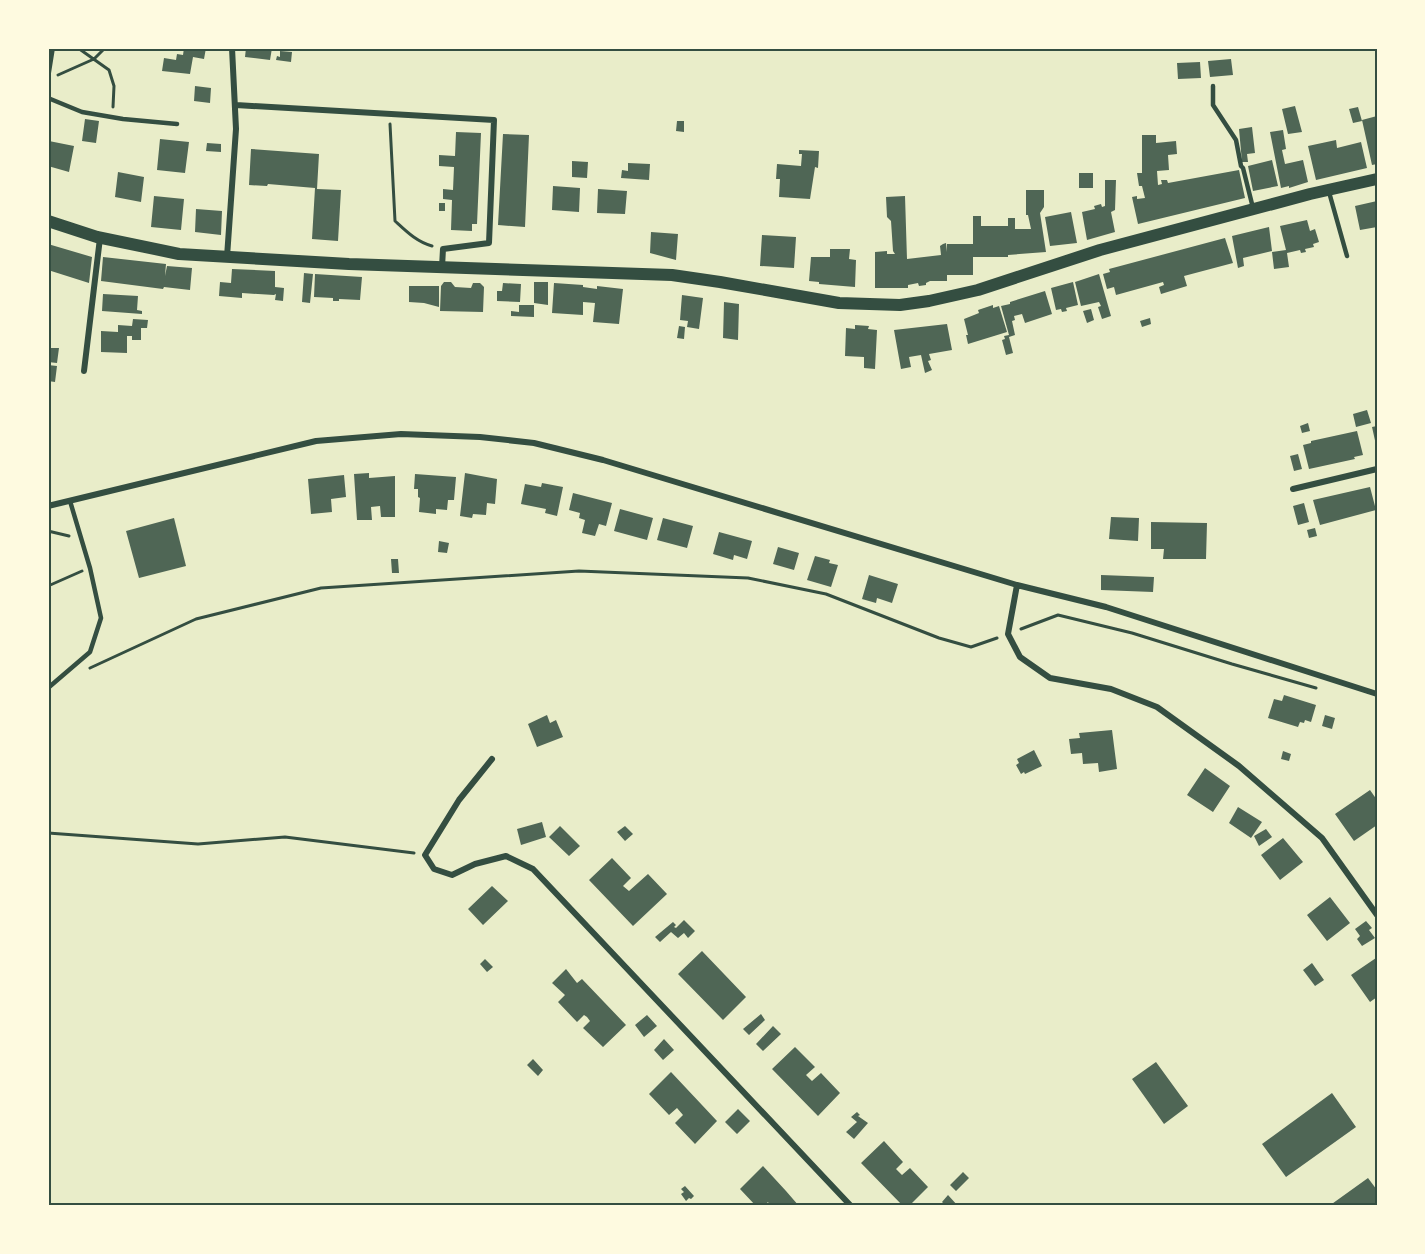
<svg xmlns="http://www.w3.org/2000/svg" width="1425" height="1254" font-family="'Playfair Display',serif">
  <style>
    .building { fill: #4f6655 }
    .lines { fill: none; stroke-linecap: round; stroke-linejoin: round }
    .path { stroke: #344e41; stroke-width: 3 }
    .service { stroke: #344e41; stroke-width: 4.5 }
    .minor { stroke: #344e41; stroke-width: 6 }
    .secondary { stroke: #344e41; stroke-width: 12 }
    .neatline { fill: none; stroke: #344e41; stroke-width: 2 }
  </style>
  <rect width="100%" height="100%" fill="#e9edc9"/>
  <path class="building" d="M184 48H206L204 59 193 57 190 74 162 71 164 58 176 60 177 54 183 55Z
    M246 48H272L270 60 245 57Z
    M280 51 292 52 291 62 276 60 277 56 280 57Z
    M1231 59 1233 75 1210 77 1208 61Z
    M1200 62 1201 78 1178 79 1177 63Z
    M195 86 211 88 210 103 194 101Z
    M1295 106 1302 132 1288 134 1282 109Z
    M1358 107 1362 121 1353 123 1349 109Z
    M1377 116V164L1372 165 1362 120Z
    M85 119 99 121 96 143 82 141Z
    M677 121H684V132L676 131Z
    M1252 127 1255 153 1247 154 1248 162H1242L1239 129Z
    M1283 130 1286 149 1282 150 1285 164 1303 160 1308 182 1289 188V186L1281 188 1270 132Z
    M456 132 481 133 477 224H472V231L451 230 452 200 443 199V189L453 190 454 167 439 166V155L455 156Z
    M503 134 529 135 525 227 498 225Z
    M1142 135H1156V143L1176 141 1177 154 1168 155 1169 170 1157 171 1158 185 1162 184 1161 180H1167L1168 183 1239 170 1245 198 1138 224 1132 197 1137 196V199L1145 198 1142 186H1139L1137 173H1142Z
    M160 139 189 142 185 173 157 170Z
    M1336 140 1337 148 1361 142 1367 168 1316 180 1308 146Z
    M49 141 74 146 69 172 48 166Z
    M207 143 221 144V152L206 151Z
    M251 149 319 154 317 189 341 190 338 241 312 239 315 188 268 184 267 186 249 185Z
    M799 150 819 151 818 168 815 167 810 199 779 197 780 179H776L777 164 801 166 802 154H799Z
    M1272 160 1278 186 1253 191 1248 166Z
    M572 161 588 162 587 178 572 177Z
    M628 163 650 164 649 180 621 178 622 170 628 171Z
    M118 172 144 177 141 202 115 197Z
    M1079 173H1093V188H1079Z
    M1105 180H1116L1115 210 1111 212 1115 232 1087 240 1082 212 1095 209 1094 206 1101 204 1102 207 1105 206Z
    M553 186 580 188 579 212 552 210Z
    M598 189 627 191 625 214 597 213Z
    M1026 190H1044V207L1040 213 1046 252 1008 255V257H973V275H947V281H930L926 283V285L919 286 918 283 908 285V288H875V252L887 251V254H895L893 251 891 221 887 217 886 197 905 196 907 259 941 255 940 246 943 244 946 243 947 252V244H973V216H981V226H1008V218H1015V229H1031L1028 215H1026Z
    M154 196 184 199 181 230 151 227Z
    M1377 201V227L1360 230 1355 206Z
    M439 203H445V211H439Z
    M196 209 222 211 221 235 195 232Z
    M1071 212 1077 243 1050 246 1045 217Z
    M1307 220 1310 231 1315 229 1319 242 1313 244 1314 247 1305 249 1306 252 1301 253 1300 250 1287 253 1289 267 1274 269 1272 252 1286 250 1280 226Z
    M1269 227 1272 251 1243 258 1244 266 1238 268 1232 236Z
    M651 232 678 234 676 260 650 253Z
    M762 235 796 237 794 268 760 266Z
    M1225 238 1233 263 1184 276 1187 286 1161 294 1159 287 1164 285 1163 282 1116 295 1114 287 1107 289 1103 274 1110 272 1109 269Z
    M48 244 92 257 89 283 48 270Z
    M830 249H850L849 259 856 260 855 287 819 284V282L809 281 811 257H830Z
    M103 257 166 264 165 276 167 266 192 268 190 290 164 287 163 289 101 281Z
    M232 269 275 271V287L284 288 283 301 275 300 276 294 274 295 242 293V298L219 296 220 282 231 283Z
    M304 273 313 274 310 303 302 302Z
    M315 274 362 277 360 300 339 299V301H333V298L314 297Z
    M1099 274 1111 316 1102 319 1098 307 1101 306 1099 302 1081 306 1075 282Z
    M444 282H451L455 287 471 288 473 283H480L484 287 483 312 440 311 441 286Z
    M534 282H548V305L534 303Z
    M1073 282 1078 305 1066 308 1067 311 1062 312 1061 309 1056 310 1051 288Z
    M503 283 521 284 520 302 497 301V291H502Z
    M554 283 583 285V287L597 289V286L623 289 619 324 593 322 595 303 583 302V315L552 313Z
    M409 286H439V307L424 303 409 302Z
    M1045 291 1052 314 1025 323 1022 314 1014 316 1015 320 1012 321 1015 335 1009 337 1013 353 1006 355 1002 340 1005 339 1004 336 1009 335 1001 306 1010 304V302Z
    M103 294 138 296 137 310 142 311V314L102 311Z
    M682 295 703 298 699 329 687 327 688 321 680 320Z
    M724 302 739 304 738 340 723 338Z
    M519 305H534V317L511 316V311L519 312Z
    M993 305V308L999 306 1007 332 968 344 966 335H968L964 319 979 313 978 310Z
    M1091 309 1094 320 1087 323 1083 311Z
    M1150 318 1151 324 1142 327 1140 321Z
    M133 319 148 320 147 328H141V340H132V336H127V353L101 352V331L118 332V325L132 326Z
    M947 324 952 350 929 354 931 360 928 361 932 370 925 373 921 355 909 357 911 367 901 369 894 330Z
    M855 325 869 326 868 329 877 330 875 369 864 368V357L845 356 846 328 855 329Z
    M679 326 685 327 684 339 677 338Z
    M48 348H59L57 363 48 362Z
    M48 365 57 366 55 382 48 381Z
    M1367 410 1371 423 1356 427 1353 414Z
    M1308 423 1310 431 1302 433 1300 426Z
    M1377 426V445H1376L1372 427Z
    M1357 431 1363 455 1354 457 1355 459 1309 469 1303 445 1311 443V441Z
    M1298 454 1302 469 1294 471 1290 456Z
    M369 473V478L395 476V517H381L380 506 371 507 372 520H357L354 474Z
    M465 473 497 479 495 504 487 503 486 515 473 514 472 518 460 516Z
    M415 474 456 477 454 500H448L447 510 436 509V514L419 512 420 498 418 497V489H414Z
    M344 475 346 497 331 499 332 512 311 514 308 479Z
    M542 483 563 487 557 516 545 513 546 509 521 504 525 484 541 487Z
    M1370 487 1376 510 1320 525 1313 500Z
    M573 493 612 503 606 526 599 524 595 536 582 533 585 520 579 518 580 513 569 510Z
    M1304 503 1309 522 1298 525 1293 506Z
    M620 509 653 518 647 540 614 531Z
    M1111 517 1139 518 1138 541 1109 539Z
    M174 518 186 566 139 578 126 531Z
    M663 518 693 526 687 548 657 540Z
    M1151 522 1207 523 1206 559H1163L1164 549H1151Z
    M1315 528 1317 536 1309 538 1307 530Z
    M719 532 752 541 747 559 734 555 733 560 713 554Z
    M439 541 449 543 447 553 438 552Z
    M778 547 799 553 794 570 773 564Z
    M815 556 830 560 829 563 838 565 831 587 807 580Z
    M391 559H398L399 573H392Z
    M869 575 898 584 892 603 877 598 876 603 862 599Z
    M1101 575 1154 577 1153 592 1101 590Z
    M1284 695 1316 705 1311 722 1305 720 1304 723 1300 722 1298 727 1268 718 1274 699 1282 701Z
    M547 715 550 723 556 720 563 737 537 747 528 724Z
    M1325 715 1335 718 1332 729 1322 726Z
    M1112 730 1117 769 1099 772 1098 763 1083 764 1082 753 1071 754 1069 739 1080 738 1079 733Z
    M1034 750 1042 766 1025 774 1024 772 1021 774 1016 765 1019 763 1017 759Z
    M1283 751 1291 754 1289 761 1281 759Z
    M1205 768 1230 786 1213 812 1187 795Z
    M1370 790 1377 800V825L1354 841 1335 814Z
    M1238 807 1262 822 1251 838 1229 823Z
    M542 822 546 837 521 845 517 829Z
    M560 826 580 846 569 856 549 837Z
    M625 826 633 834 625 841 617 832Z
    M1266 829 1272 837 1259 846 1254 836Z
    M1283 838 1303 862 1280 880 1261 855Z
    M612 858 631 878 623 886 629 891 648 874 667 894 633 926 589 880Z
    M492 886 508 901 483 925 468 909Z
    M1330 897 1350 923 1327 941 1307 915Z
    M684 920 695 931 688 938 684 933 678 938 671 932 660 942 655 937 673 922 676 925 674 927 676 928Z
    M1366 921 1372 928 1369 930 1375 938 1362 946 1357 939 1360 936 1355 929Z
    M702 951 746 997 723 1020 678 974Z
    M1376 958 1377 997 1370 1002 1351 975Z
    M485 959 493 967 487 972 480 964Z
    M1312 963 1324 980 1315 986 1303 970Z
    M566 969 577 983 582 979 626 1025 603 1047 583 1028 590 1021 587 1017 584 1015 577 1022 558 1002 565 995 552 983Z
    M761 1014 765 1020 749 1035 743 1029Z
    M647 1015 657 1026 644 1037 635 1025Z
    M773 1026 781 1034 763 1051 756 1044Z
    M664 1039 674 1050 663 1060 654 1050Z
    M795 1047 815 1067 806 1075 812 1081 821 1073 840 1093 818 1116 772 1069Z
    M533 1059 543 1070 538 1076 527 1065Z
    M1156 1062 1188 1106 1164 1124 1132 1079Z
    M671 1072 717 1121 695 1144 675 1123 683 1115 677 1108 669 1115 649 1094Z
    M1332 1093 1356 1127 1286 1177 1262 1144Z
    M738 1109 750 1121 737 1134 725 1122Z
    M857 1112 860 1115 858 1116 868 1123 854 1139 846 1132 857 1122 851 1117Z
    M884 1141 903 1162 896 1169 902 1175 910 1168 928 1187 909 1206H903L861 1163Z
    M763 1166 786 1191 799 1206H770L768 1202 764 1206H756L740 1189Z
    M963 1172 969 1178 956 1191 950 1185Z
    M1368 1178 1377 1190V1206H1329Z
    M685 1186 694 1196 691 1199 689 1198 686 1201 681 1194 684 1192 681 1189Z
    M948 1195 958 1206H946L942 1202Z"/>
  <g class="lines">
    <path class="path" d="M78 48 109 70 114 86 113 107
      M58 75 94 59 105 48
      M390 124 395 221C407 232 417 242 432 246
      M48 531 69 536
      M48 586 82 571
      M1021 629 1058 615 1132 633 1232 664 1316 688
      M90 668 196 619 321 588 579 571 748 578 826 594 939 638 971 647 997 638
      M48 833 198 844 285 837 414 853"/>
    <path class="service" d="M1213 86V105L1236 140 1241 166 1243 168 1253 208
      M48 98 82 112 123 119 177 124
      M1329 192 1347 256
      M48 688 90 652 101 618 90 568 70 501"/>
    <path class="minor" d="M48 73 52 48
      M236 105 494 120 489 243 443 249 442 267
      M227 257 236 129 232 48
      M84 371 100 238
      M1293 489 1377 469
      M48 506 316 441 401 434 480 437 534 443 603 460 1017 585 1106 607 1377 694
      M1017 585 1008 634 1020 657 1050 678 1111 689 1157 707 1239 766 1322 838 1377 915
      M492 759 459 800 425 855 434 869 452 875 475 864 506 856 533 869 851 1206"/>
    <path class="secondary" d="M48 221 97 237 179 254 349 264 672 275 720 282 839 303 900 305 929 301 978 290 1100 250 1310 194 1377 179"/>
  </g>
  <rect width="1425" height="1254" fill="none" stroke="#fefae0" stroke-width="99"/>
  <rect x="50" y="50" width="1326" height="1154" class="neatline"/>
</svg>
